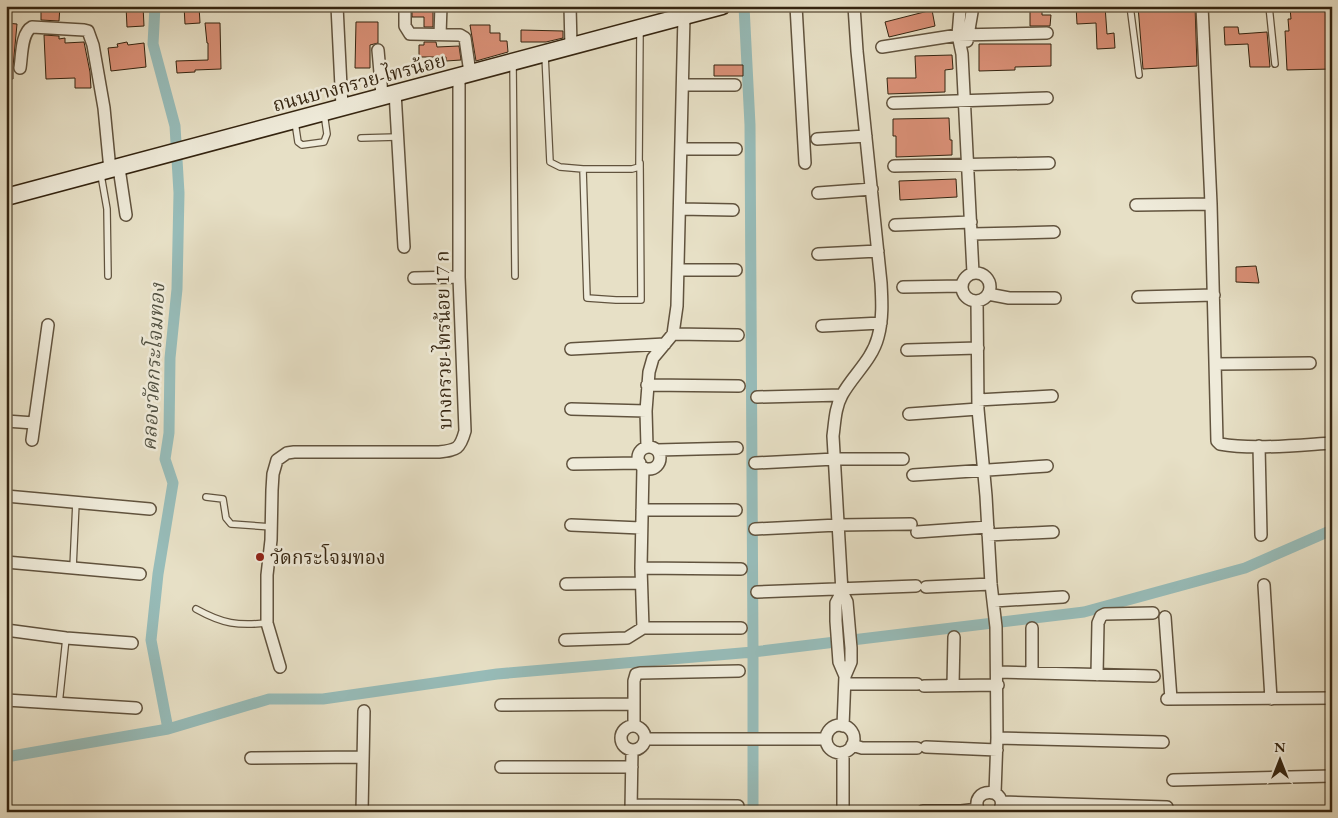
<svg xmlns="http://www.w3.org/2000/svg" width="1338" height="818" font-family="'EB Garamond','Noto Serif Thai',serif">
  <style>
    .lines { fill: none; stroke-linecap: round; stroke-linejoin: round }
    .canal { stroke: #97bcb9; stroke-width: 11 }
    .building { fill: #da9077; stroke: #342410 }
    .lane-casing { stroke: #61533e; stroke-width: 8 }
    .street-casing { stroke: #61533e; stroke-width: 14 }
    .secondary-casing { stroke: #342410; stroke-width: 19 }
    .lane { stroke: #efebda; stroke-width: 5.5 }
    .street { stroke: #efebda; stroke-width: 11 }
    .secondary { stroke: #efebda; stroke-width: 16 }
    .poi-dot { fill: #8f2418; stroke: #efebda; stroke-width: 2 }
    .labels { text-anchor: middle; stroke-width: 5; stroke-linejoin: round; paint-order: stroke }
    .street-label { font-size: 19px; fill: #342410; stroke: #efebda }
    .poi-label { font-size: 19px; fill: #342410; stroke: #efebda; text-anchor: start }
    .water-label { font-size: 20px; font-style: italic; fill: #525243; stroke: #efebda }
  </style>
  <rect width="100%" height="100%" fill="#e7e0c6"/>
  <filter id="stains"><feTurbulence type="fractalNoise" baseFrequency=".004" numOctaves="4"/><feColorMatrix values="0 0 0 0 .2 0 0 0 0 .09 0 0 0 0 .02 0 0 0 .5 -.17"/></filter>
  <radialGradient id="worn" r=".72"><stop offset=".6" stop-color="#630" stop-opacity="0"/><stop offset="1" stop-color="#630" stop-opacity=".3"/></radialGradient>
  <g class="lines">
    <path class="canal" d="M155 6 153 44 175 126 179 193 177 289 170 358 169 433 165 459 173 483 158 574 151 640 168 729
      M744 6 750 125 753 652V812
      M6 757 168 729 269 699H323L497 674 753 652 1084 612 1245 568 1332 530"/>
  </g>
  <path class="building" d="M41 6H60L59 21 41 20Z
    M126 6H143L144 26 127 27Z
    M184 6H199L200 23 185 24Z
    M412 6H433V27H424V17H412Z
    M1030 6H1042V15H1051L1050 26H1030Z
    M1076 6H1105L1107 34 1114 33 1115 48 1097 49 1096 23 1077 24Z
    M1138 6H1195L1197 66 1143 69Z
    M1296 6H1332V22L1327 23 1332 69 1287 70 1285 31H1289L1288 19H1291L1290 8Z
    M932 10 935 26 889 37 885 22Z
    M356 22H378V43L370 45V68H355Z
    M6 23 17 24 13 67V79H6Z
    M205 23H220L221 69 195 70V72L177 73 176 61 208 60V43H207Z
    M470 25H490V33H500V41H507L508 52 476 61Z
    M1224 27H1238L1239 34 1267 32 1270 67H1250L1248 44 1225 45Z
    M521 30 563 31V38L546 42H521Z
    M44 35 59 36V39L65 38V43L84 42 90 72 91 88H75V78L46 79Z
    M127 42 128 45 144 43 146 67 111 71 108 48 118 47 117 44Z
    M424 42H436L437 47 459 46 461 60 446 61V57H419V45H424Z
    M979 44H1051V66L1015 67V70L979 71Z
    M952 55 953 69 945 70V92L888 94 887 78H916L915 56Z
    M714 65H743V76H714Z
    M949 118 950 140H952V155L896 157V136H893V119Z
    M956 179 957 197 900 200 899 181Z
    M1256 266 1259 283 1236 282V267Z"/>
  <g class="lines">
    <g class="lane-casing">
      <path id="lane" d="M1130 6 1139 75
        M1269 6 1275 64
        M545 55 550 162 560 167 583 169 587 298 616 300H641L640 163
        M513 63 515 276
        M295 122 298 142 302 145 324 142 327 134 324 113
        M361 138 397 137
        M583 169H632L639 167 640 29
        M101 175 107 209 108 276
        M206 497 223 499 226 518 231 524 272 527
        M73 568 76 502
        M196 609C223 624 238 626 267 623
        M59 704 66 638"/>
    </g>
    <g class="street-casing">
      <path id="street" d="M337 6 342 107
        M405 6V26L410 34 460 35 465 38 470 73
        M570 6 571 46
        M796 6 805 163
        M1202 6 1211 204 1217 441 1220 444C1252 450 1299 445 1332 443
        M960 11 958 35 962 54 973 273
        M440 35 441 6
        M967 41 972 12
        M882 47 958 35 1047 33
        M378 50 382 95
        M20 68C22 56 21 33 32 27L84 30 88 31 93 45 104 108 110 170
        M683 85H735
        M395 92 404 247
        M893 103 1047 98
        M817 139 866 136
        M682 149H736
        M894 166 1049 163
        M119 168 126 215
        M818 193 872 189
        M1136 205 1211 204
        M680 209 733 210
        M895 225 971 222
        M972 234 1054 232
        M818 254 878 251
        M679 270H736
        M962 287a14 14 0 1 1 28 0a14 14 0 1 1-28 0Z
        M414 278 459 277
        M903 287 962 286
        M988 294 1009 298H1055
        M1138 297 1214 295
        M977 301 978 409 986 496 991 584 996 627 997 738 995 793
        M822 326 881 323
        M673 334 738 335
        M571 349 665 344
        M907 350 978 348
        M1215 364 1310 363
        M647 385 739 386
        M757 397 842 395
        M978 400 1052 396
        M571 409 646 411
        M909 414 978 409
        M6 421 34 423
        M32 440 48 325
        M1259 446 1261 535
        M638 458a11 11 0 1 1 22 0a11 11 0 1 1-22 0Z
        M647 447 646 411 649 372 653 358 673 334 677 306 684 16
        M657 450 737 448
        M755 463 835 459H903
        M573 464 640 463
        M913 475 1047 466
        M6 496 150 509
        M642 510H736
        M571 525 641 528
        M755 529 838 525 911 524
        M917 532 988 527
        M988 535 1053 532
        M6 562 140 574
        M641 568 741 569
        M566 584 641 583
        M1264 585 1271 699
        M926 587 991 584
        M757 592 916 586
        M842 592 836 603V621L839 662 845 676
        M994 601 1063 597
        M1165 617 1171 699
        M643 628H741
        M1032 628V673
        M6 630 66 638 132 643
        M565 640 627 638 643 628 641 568 643 467
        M280 667 267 623V575L271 540 272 490 273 474 277 460 287 453 294 452H439C457 450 460 449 465 431L459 277V76
        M997 672 1154 676
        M1097 675 1098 623 1101 616 1105 614 1153 613
        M845 684H917
        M953 685 954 637
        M924 686 998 685
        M1167 699 1332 698
        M6 700 136 708
        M501 705 634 704
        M634 725V681L636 674 640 673 739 671
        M826 739a14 14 0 1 1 28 0a14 14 0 1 1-28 0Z
        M621 738a12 12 0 1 1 24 0a12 12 0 1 1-24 0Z
        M843 726 845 676 851 662V648L847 602 842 592 833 436C835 421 835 408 842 395 853 375 872 360 878 337 883 319 882 301 881 283L857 51 854 6
        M997 738 1163 742
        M646 739H826
        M852 745 862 748H917
        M926 747 997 750
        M843 753V812
        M251 758 363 757
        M501 767H632
        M1173 780 1332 776
        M1002 802 1167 807
        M631 805 738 806
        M631 810 632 750
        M923 811H961L978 809
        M362 812 364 711
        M979 812C967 786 1012 786 999 812"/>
    </g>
    <g class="secondary-casing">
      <path id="secondary" d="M6 197C245 135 483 68 722 6"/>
    </g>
    <use href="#lane" class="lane"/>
    <use href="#street" class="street"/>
    <use href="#secondary" class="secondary"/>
  </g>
  <circle class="poi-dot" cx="260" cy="557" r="5"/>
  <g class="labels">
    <g class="street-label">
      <text transform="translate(359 82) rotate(-15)" y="7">ถนนบางกรวย-ไทรน้อย</text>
      <text transform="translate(443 340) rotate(-91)" y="7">บางกรวย-ไทรน้อย 17 ก</text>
    </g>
    <g class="poi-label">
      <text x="270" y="564">วัดกระโจมทอง</text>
    </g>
    <g class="water-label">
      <text transform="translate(153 367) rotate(-87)" y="7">คลองวัดกระโจมทอง</text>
    </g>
  </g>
  <rect width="1338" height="818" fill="none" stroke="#e7e0c6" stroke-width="25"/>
  <rect x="8" y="8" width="1323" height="803" fill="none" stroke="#342410" stroke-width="2.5"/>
  <rect x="12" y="12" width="1313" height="793" fill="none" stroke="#342410"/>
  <g transform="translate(1280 760)" stroke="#efebda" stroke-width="4" paint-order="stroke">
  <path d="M0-4L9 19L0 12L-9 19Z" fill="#342410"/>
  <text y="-8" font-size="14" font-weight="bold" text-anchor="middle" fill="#342410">N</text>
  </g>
  <rect width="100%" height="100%" filter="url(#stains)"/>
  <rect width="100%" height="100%" fill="url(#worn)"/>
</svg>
